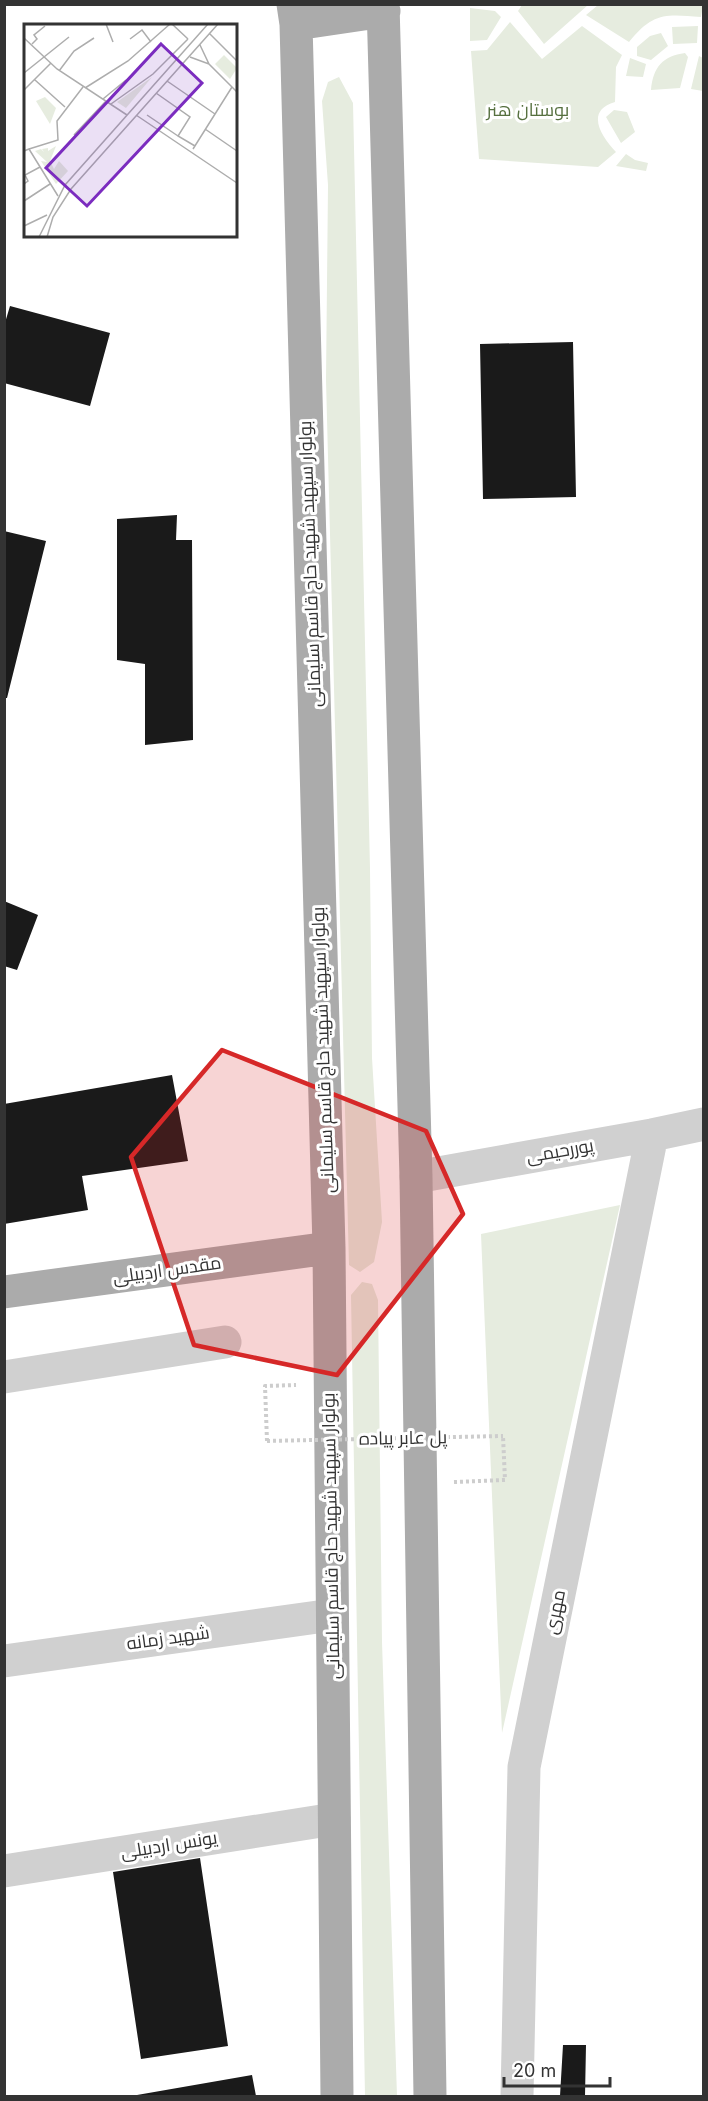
<svg xmlns="http://www.w3.org/2000/svg" width="708" height="2101" font-family="Inter,Cairo,sans-serif">
  <style>
    .green { fill: #e6ecdf }
    .building { fill: #1a1a1a }
    .lines { fill: none; stroke-linecap: round; stroke-linejoin: round }
    .path { stroke: #cdcdcd; stroke-width: 4; stroke-dasharray: 3 3; stroke-linecap: butt }
    .minor { stroke: #d0d0d0; stroke-width: 33 }
    .major { stroke: #ababab; stroke-width: 33 }
    .path-bridge { stroke: #cdcdcd; stroke-width: 4; stroke-dasharray: 3 3; stroke-linecap: butt }
    .marked { fill: #d62828; fill-opacity: 0.2; stroke: #d62828; stroke-width: 4.5; stroke-linejoin: round }
    .labels { text-anchor: middle; stroke-width: 6; stroke-linejoin: round; paint-order: stroke }
    .park-label { font-size: 18px; fill: #56703f; stroke: #fff }
    .street-label { font-size: 18px; fill: #333; stroke: #fff }
    .inset-road { fill: none; stroke: #adadad; stroke-width: 1.5 }
    .view { fill: #7b2cbf; fill-opacity: 0.15; stroke: #7b2cbf; stroke-width: 3 }
    .inset-edge { fill: none; stroke: #333; stroke-width: 3 }
  </style>
  <rect width="100%" height="100%" fill="#fff"/>
  <path class="green" d="M522 5V4L588 5 544 44 518 11Z
    M598 5V4L703 5 701 17C666 14 653 12 629 42L586 15Z
    M470 8 495 11 501 17 487 40 470 41Z
    M510 22 542 59 582 26 622 55 616 67 615 102C584 111 602 137 616 152L598 167 479 159 471 51 487 50Z
    M698 26 697 43 673 44 672 27Z
    M661 33 668 46 651 60 637 56V47L650 36Z
    M685 53 688 57 680 88 651 90C653 67 663 56 685 53Z
    M699 56 703 58V91L691 89Z
    M630 58 646 64 643 77 626 76Z
    M339 77 353 103 370 869 372 1058 382 1222 374 1262 360 1272 349 1265 326 380 328 185 322 101 328 82Z
    M614 110 627 112 635 132 621 143 606 117Z
    M626 154 635 160 648 163 646 171 616 166Z
    M620 1205 502 1733 481 1234Z
    M362 1282 372 1284 378 1300 382 1642 397 2096H365L351 1295Z"/>
  <path class="building" d="M10 306 110 333 90 406 4 383V326Z
    M573 342 576 497 483 499 480 344Z
    M177 515 176 540H192L193 740 145 745V664L117 660V519Z
    M4 531 46 541 7 698H4Z
    M4 901 38 915 17 970 4 966Z
    M172 1075 188 1161 82 1176 88 1210 4 1224V1104Z
    M200 1858 228 2046 141 2059 113 1872Z
    M563 2045H586L585 2096H560Z
    M252 2075 256 2096H137V2095Z"/>
  <g class="lines">
    <path class="path" d="M267 1441 265 1386 296 1385
      M454 1482 505 1480 503 1436"/>
    <path class="minor" d="M416 1177 652 1135 704 1124
      M4 1377 225 1342
      M4 1661 332 1615
      M4 1871 334 1819
      M517 2096 524 1767 652 1135"/>
    <path class="major" d="M293 4 296 24 329 1248 337 2096
      M383 4 416 1177 430 2096
      M296 24 384 11
      M4 1292 329 1248"/>
    <path class="path-bridge" d="M267 1441 503 1436"/>
  </g>
  <path class="marked" d="M222 1050 426 1131 463 1214 337 1375 194 1345 131 1157Z"/>
  <g class="labels">
    <g class="park-label">
      <text x="528" y="116">بوستان هنر</text>
    </g>
    <g class="street-label">
      <text transform="translate(310 564) rotate(-92)" y="6">بولوار سپهبد شهید حاج قاسم سلیمانی</text>
      <text transform="translate(323 1050) rotate(-92)" y="6">بولوار سپهبد شهید حاج قاسم سلیمانی</text>
      <text transform="translate(560 1151) rotate(-10)" y="6">پوررحیمی</text>
      <text transform="translate(167 1270) rotate(-8)" y="6">مقدس اردبیلی</text>
      <text transform="translate(403 1438) rotate(-1)" y="6">پل عابر پیاده</text>
      <text transform="translate(331 1536) rotate(-91)" y="6">بولوار سپهبد شهید حاج قاسم سلیمانی</text>
      <text transform="translate(555 1612) rotate(-79)" y="6">مهری</text>
      <text transform="translate(168 1638) rotate(-8)" y="6">شهید زمانه</text>
      <text transform="translate(169 1845) rotate(-9)" y="6">یونس اردبیلی</text>
    </g>
  </g>
  <g transform="translate(24 24)">
    <rect width="213" height="213" fill="#fff"/>
    <path d="M200 31 213 44 206 55 191 40ZM128 53 102 84 93 78ZM21 73 32 84 26 100 12 77ZM32 122 26 137 30 145 35 137 44 147 32 160 17 137 23 138 11 127 17 125 20 128 18 125 24 124V127Z" fill="#e6ecdf"/>
    <path class="inset-road" d="M82 0 89 18M148 0 164 15M186 10 213 37M0 14 33 45 103 91M106 15 118 6 127 18M8 20 13 15 10 11 21 2M176 21 185 40 213 68M166 33 185 40M35 47 50 27 70 14M0 49 45 13M11 56 41 83M143 57 191 90M61 64 104 37 146 0M0 66 27 39M132 69 166 93 154 112 171 122M79 75 102 56M87 80 129 50 164 15M112 91 213 159M123 91 154 112M181 105 213 127M50 111 82 77M5 125 34 116 33 97 59 63M169 125 208 63M0 127 5 125 34 172M0 160 4 157 1 151 16 143M0 177 26 160M0 202 23 191M15 213 41 161 184 0M23 213 29 193 47 165 194 0"/>
    <path class="view" d="M137 20 178 59 63 182 22 144Z"/>
    <rect width="213" height="213" class="inset-edge"/>
  </g>
  <rect width="708" height="2101" fill="none" stroke="#333333" stroke-width="12"/>
  <path d="M504 2077v9h106v-9" fill="none" stroke="#333333" stroke-width="3"/>
  <text x="513" y="2077" font-size="18" fill="#333333" stroke="#ffffff" stroke-width="4.5" paint-order="stroke">20 m</text>
</svg>
